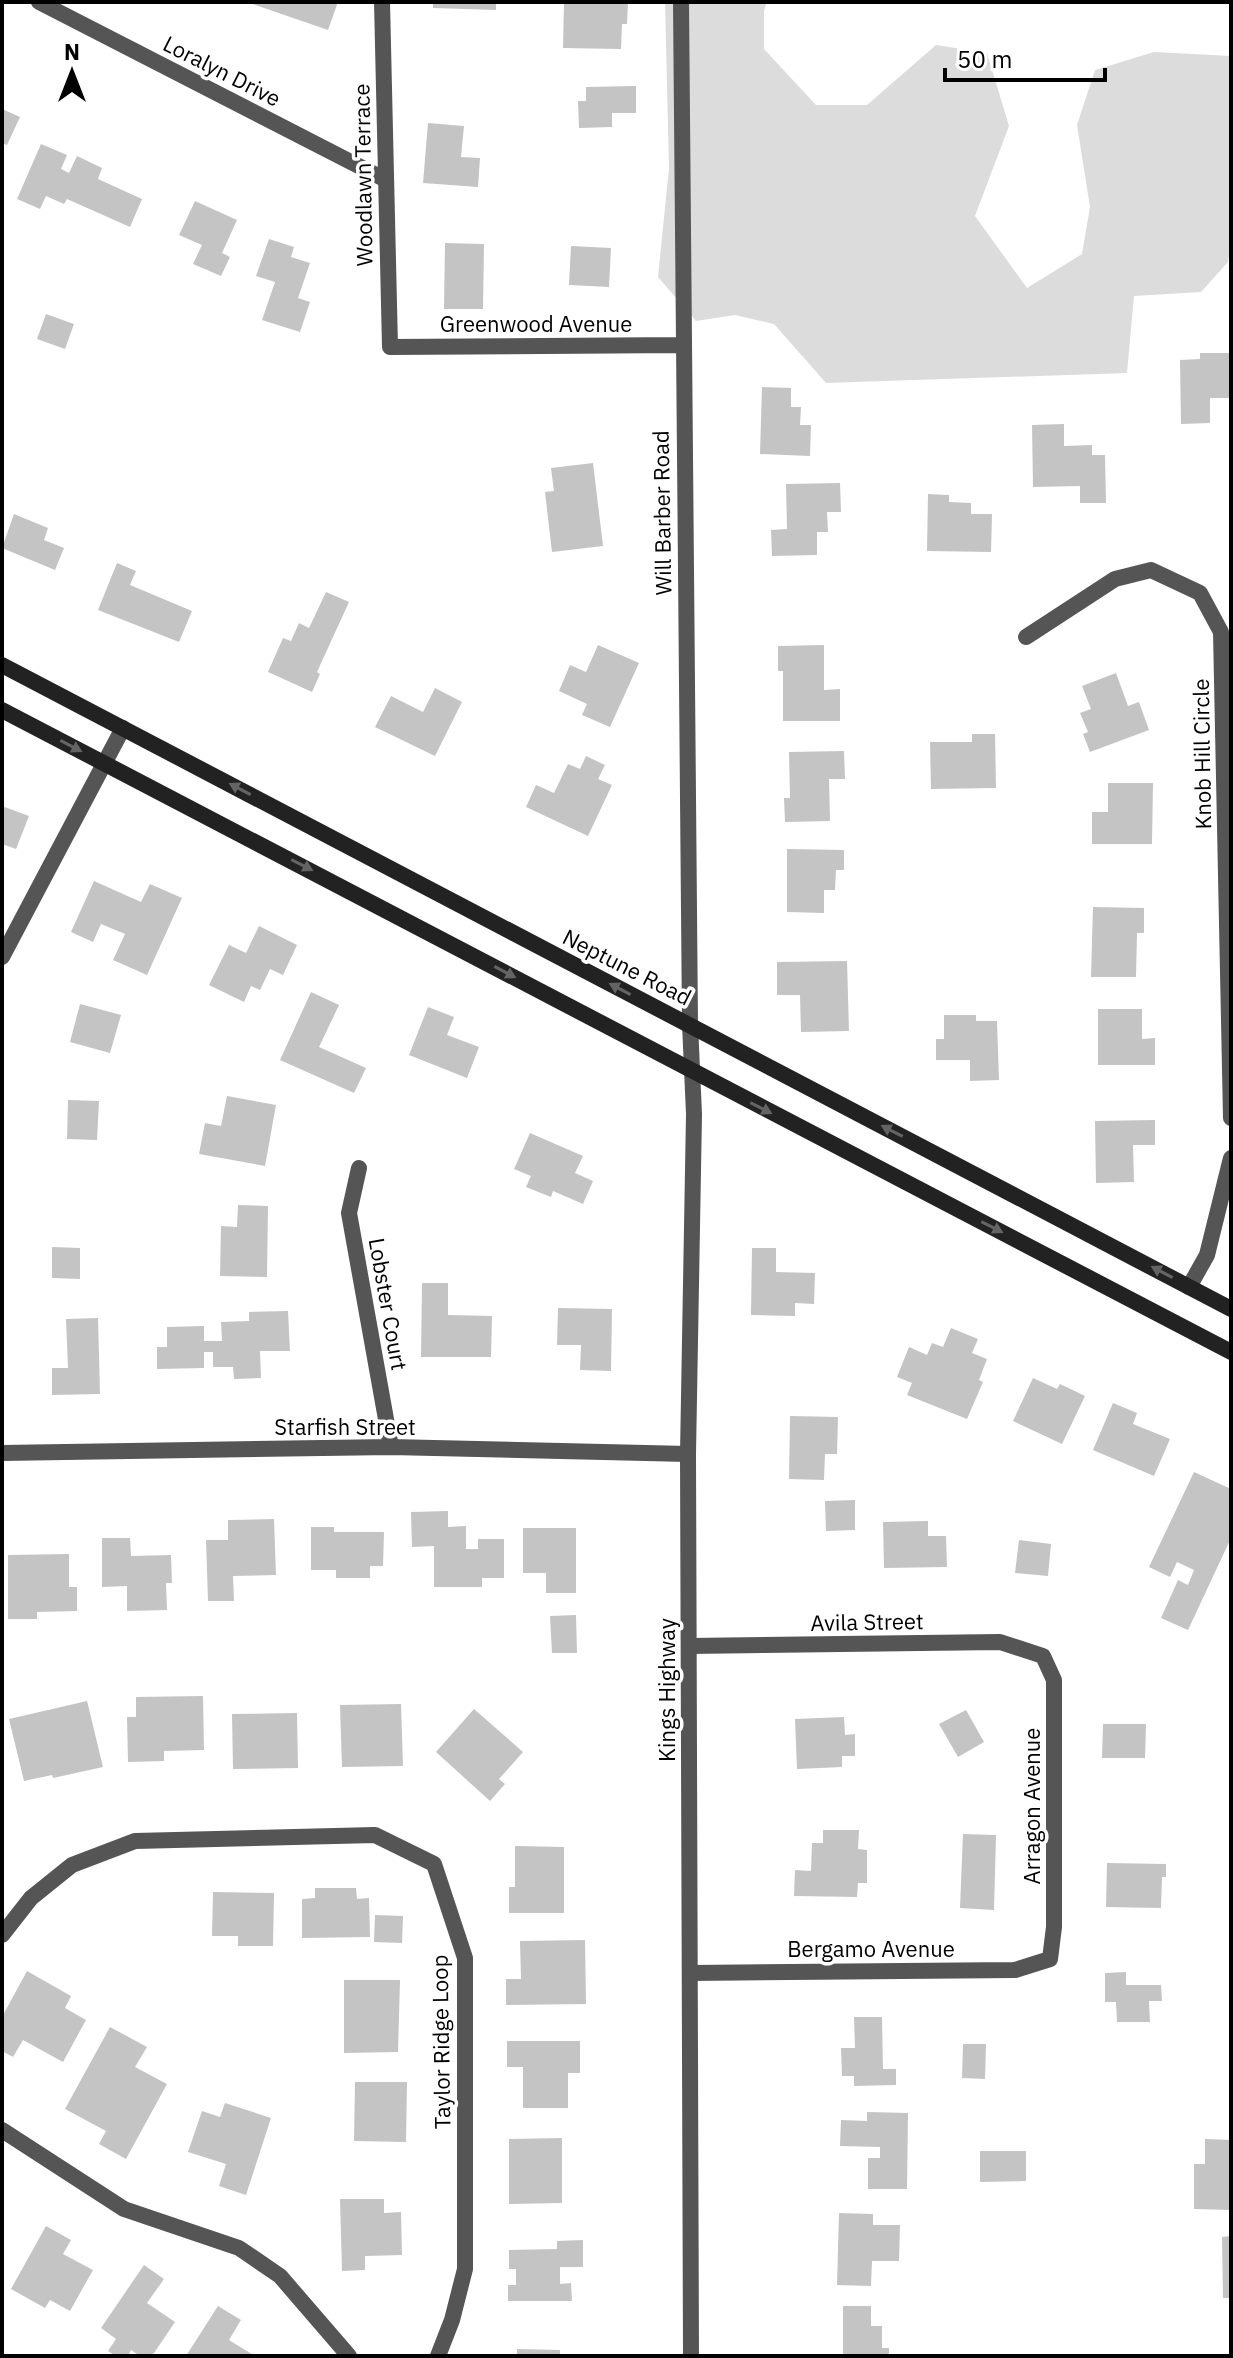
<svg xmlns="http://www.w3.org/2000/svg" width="1233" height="2358" font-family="'IBM Plex Sans',sans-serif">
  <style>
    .green { fill: #dcdcdc }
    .building { fill: #c4c4c4 }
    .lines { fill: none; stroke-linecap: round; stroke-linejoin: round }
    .minor { stroke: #555; stroke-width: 16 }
    .tertiary { stroke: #555; stroke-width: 16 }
    .secondary { stroke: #222; stroke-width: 16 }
    .oneway { fill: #646464 }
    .labels { text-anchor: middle; stroke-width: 7; stroke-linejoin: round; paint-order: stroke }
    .street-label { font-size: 22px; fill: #000; stroke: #fff }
  </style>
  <rect width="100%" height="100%" fill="#fff"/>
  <path class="green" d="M665 2H767L764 11V49L816 105H867L936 45 987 53 1009 126 975 216 1027 288 1082 254 1090 207 1077 125 1095 70 1154 52 1231 56V239L1228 262 1201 292 1134 296 1127 373 826 383 774 324 735 315 696 321 658 277 669 168Z"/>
  <path class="building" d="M247 2H338L328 30Z
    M433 2H496V10L433 8Z
    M564 2H628L627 24H622L621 49 563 48Z
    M636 86V113H612V127L579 128 578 101H586V87Z
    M2 109 20 117 7 145 2 143Z
    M428 123 464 126 461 157 480 158 478 187 423 183Z
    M41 144 67 155 61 169 69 173 77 156 102 168 98 179 142 199 130 227 67 199 64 204 46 196 40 209 17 199Z
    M195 201 237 220 222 253 230 257 221 276 193 264 202 245 179 235Z
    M269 239 294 247 291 257 310 263 298 298 310 302 300 332 262 320 275 282 256 276Z
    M445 243 484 244 483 309H444Z
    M571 246 611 248 609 287 569 285Z
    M46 314 74 324 65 349 37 339Z
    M1200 353H1231V398H1210V423L1181 424 1180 360 1200 359Z
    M762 387 791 388V407H801L800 425H811L810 456 760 454Z
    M1064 424V446L1092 445V455H1105L1106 503H1080V486L1033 487 1032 425Z
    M593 463 603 546 552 552 545 492 554 491 551 468Z
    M840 483 841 512H827L828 532H817V555L772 556 771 530 787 529 786 484Z
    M928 494 949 495V502L971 503V514H992L991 552 927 551Z
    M14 514 48 528 44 540 64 548 55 570 2 548Z
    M117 563 136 571 130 585 192 611 179 642 98 610Z
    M326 592 349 602 317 672 320 674 312 692 268 672 283 638 291 641 299 623 309 628Z
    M598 645 639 663 610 727 582 715 587 704 559 691 570 665 586 672Z
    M824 645V690L840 689V721H783V671H778V646Z
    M1116 673 1128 706 1139 702 1149 730 1090 752 1083 734 1088 732 1080 713 1091 709 1082 686Z
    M435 688 462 702 435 756 375 727 391 696 423 712Z
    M972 734H995L996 788 931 789 930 742H972Z
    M844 751 845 779H829L830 821 785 822 784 798H790L789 752Z
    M586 756 605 765 598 779 612 785 588 836 526 807 536 785 554 793 568 764 580 769Z
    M1108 783H1153L1152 844H1092V812H1108Z
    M2 806 29 816 16 849 2 844Z
    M787 849 844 850V870H836L835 890H824V913L787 912Z
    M94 881 141 902 150 884 182 898 147 975 113 960 125 934 101 924 93 942 71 932Z
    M1093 907 1144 908V933H1137L1136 977H1091Z
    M259 926 297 945 283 975 270 969 260 990 251 986 244 1002 209 985 229 945 246 953Z
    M847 961 849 1031 801 1032 800 995H777V962Z
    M311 992 339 1005 319 1047 366 1068 354 1093 280 1060Z
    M80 1004 121 1015 110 1053 70 1042Z
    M428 1007 454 1017 447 1035 479 1047 467 1078 409 1055Z
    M1098 1009H1142V1039L1155 1038V1065H1098Z
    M944 1015H976V1021H997L999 1080 970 1081V1060H936V1039H944Z
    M227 1096 276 1105 265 1166 199 1154 205 1123 221 1126Z
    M68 1100 99 1101 97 1140 67 1139Z
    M1155 1120V1145H1133L1134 1182 1096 1183 1095 1121Z
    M530 1133 583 1156 575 1173 593 1181 583 1204 553 1191 551 1197 526 1187 531 1176 514 1169Z
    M238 1205 268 1206 267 1277 220 1276 221 1226 237 1227Z
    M52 1247 80 1248V1279L52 1278Z
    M752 1248H776V1272L815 1273 814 1304 795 1303V1316L751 1315Z
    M422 1283H448V1315L492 1316 491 1357H421Z
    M558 1308 612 1309 611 1371 580 1370 581 1345H557Z
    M288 1311 290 1351H260L261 1378 234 1379 233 1367H213V1352H204V1368L157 1369V1347H167V1327L204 1326V1341H222L221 1322 249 1321V1312Z
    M98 1318 100 1394 52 1395V1368H68L66 1319Z
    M951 1328 978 1339 972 1353 987 1359 979 1380 983 1382 967 1419 907 1395 912 1383 897 1377 909 1347 927 1355 932 1343 943 1347Z
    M1033 1378 1057 1389 1060 1384 1085 1396 1062 1444 1013 1421Z
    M1113 1403 1137 1413 1133 1424 1170 1439 1154 1476 1093 1450Z
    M790 1416 838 1417 837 1454H825L824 1480 789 1479Z
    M1194 1472 1231 1489V1538L1188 1630 1161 1618 1178 1580 1188 1585 1194 1570 1177 1562 1170 1577 1149 1567Z
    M855 1500V1530L826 1531 825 1501Z
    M448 1511V1527L466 1526V1549H478V1539H504V1578H482V1587H434V1546L412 1547 411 1512Z
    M274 1519 276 1575 233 1576 234 1601H208L206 1540H228V1520Z
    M928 1521V1536H946L947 1567 884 1568 883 1522Z
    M311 1527H334V1532H384L383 1566H370V1578H336V1570H311Z
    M523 1528H576V1593H546V1573H523Z
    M102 1538H130L131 1556 171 1555 172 1583H166L167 1610 127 1611V1586L102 1587Z
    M1019 1540 1051 1544 1048 1576 1015 1573Z
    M69 1554V1587H77V1611L37 1612V1619H8V1555Z
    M576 1615 577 1653H552L550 1616Z
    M203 1696 204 1750 164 1751V1761L128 1762 127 1717H136V1697Z
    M87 1701 103 1767 53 1778 52 1775 24 1781 9 1719Z
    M401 1704 403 1766 342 1767 340 1705Z
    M474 1709 523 1752 499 1779 505 1784 490 1801 436 1752Z
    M966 1710 984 1742 958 1757 939 1724Z
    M297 1713 298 1768 233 1769 232 1714Z
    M844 1717 845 1735 855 1734V1756H842V1767L797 1769 795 1719Z
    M1103 1724H1146L1145 1758H1102Z
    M823 1830H859L858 1849 867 1850V1883H858L857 1897 794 1896 795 1870 811 1871 812 1843H823Z
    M963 1834 996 1835 994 1910 960 1908Z
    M515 1846 564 1847V1913H509V1887H515Z
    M1107 1863 1166 1864V1877H1162L1161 1908 1106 1907Z
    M315 1888H356L357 1899 369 1898 370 1937 302 1938V1899L315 1898Z
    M213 1892 274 1893 273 1946H238V1936H212Z
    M375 1915 403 1916 402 1943 374 1942Z
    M585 1940 586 2004 506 2005V1979H521L520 1941Z
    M27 1971 71 1996 65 2008 86 2020 63 2062 23 2040 13 2057 2 2051V2017Z
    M1126 1972V1985H1161L1162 2001H1149L1150 2022H1117L1116 2002H1105V1973Z
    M344 1980H400L398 2052 344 2053Z
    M854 2017H882L883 2069H896V2085L854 2086V2076H842L841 2048H855Z
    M110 2027 147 2047 135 2067 167 2084 126 2159 99 2144 106 2131 65 2109Z
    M507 2041H580V2073H568V2108H523V2067H507Z
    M963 2044H986L985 2079 962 2078Z
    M355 2082H407L406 2142 354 2141Z
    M225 2103 271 2118 246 2195 219 2186 226 2164 188 2152 202 2111 220 2117Z
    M867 2112 908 2113 907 2189H868V2158H880V2147L840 2146 841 2120 867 2121Z
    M562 2138V2203L509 2204V2139Z
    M1205 2139 1231 2140V2210L1194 2209V2164H1205Z
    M980 2151H1026V2181L980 2182Z
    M340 2199H384V2213L401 2212 402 2255 365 2256V2270L342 2271Z
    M839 2213 873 2214V2225H900L899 2261H872L871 2286 837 2285Z
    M46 2226 71 2240 63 2254 93 2270 70 2311 50 2300 45 2308 11 2289Z
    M1231 2236V2298H1223L1222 2237Z
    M583 2240V2267H560V2284L571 2283 572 2301H508V2285H516V2269H509V2250L557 2249V2241Z
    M144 2265 164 2279 147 2303 175 2322 152 2356H140L131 2350 128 2356H116L108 2351 116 2339 101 2328Z
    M218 2306 241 2320 229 2340 255 2356H186Z
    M843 2306H871V2326H882V2348H889V2356H843Z
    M517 2349 560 2350V2356H517Z"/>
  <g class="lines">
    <path class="minor" d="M39 2 384 179
      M382 2 390 347 682 345
      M681 2 690 1024
      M1026 637 1115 579 1151 570 1200 593 1221 632 1231 1118
      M2 957 123 728
      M359 1168 349 1213 391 1447
      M1189 1287 1207 1255 1231 1158
      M2 1453 391 1447 688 1454
      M689 1646 1000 1642 1043 1656 1054 1680V1927L1050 1959 1015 1970 690 1973
      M2 1935 31 1898 72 1865 135 1841 375 1835 434 1864 465 1958V2269L452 2320 438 2356
      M2 2130 124 2209 239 2248 280 2276 349 2356"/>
    <path class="tertiary" d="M690 1024 694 1114 688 1454 691 2356"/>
    <path class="secondary" d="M2 665 1231 1309
      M2 710 1231 1352"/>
  </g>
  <defs><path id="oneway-solid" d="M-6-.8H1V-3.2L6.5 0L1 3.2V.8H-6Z" transform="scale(2)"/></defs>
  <g class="oneway">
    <use href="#oneway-solid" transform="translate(71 746) rotate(28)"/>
    <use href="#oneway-solid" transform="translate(240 789) rotate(-152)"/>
    <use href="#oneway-solid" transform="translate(302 865) rotate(27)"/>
    <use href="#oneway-solid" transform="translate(505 972) rotate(28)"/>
    <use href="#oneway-solid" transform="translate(620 989) rotate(-152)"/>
    <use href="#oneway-solid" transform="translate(761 1108) rotate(27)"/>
    <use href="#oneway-solid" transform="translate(892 1131) rotate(-153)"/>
    <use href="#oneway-solid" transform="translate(992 1227) rotate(27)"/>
    <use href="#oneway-solid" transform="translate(1162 1272) rotate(-152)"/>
  </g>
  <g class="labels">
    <g class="street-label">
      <text transform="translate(222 71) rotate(27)" y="8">Loralyn Drive</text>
      <text transform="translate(363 175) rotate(-91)" y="8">Woodlawn Terrace</text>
      <text x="536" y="332">Greenwood Avenue</text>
      <text transform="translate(662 513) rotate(-91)" y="8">Will Barber Road</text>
      <text transform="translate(1202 754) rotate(-91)" y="8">Knob Hill Circle</text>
      <text transform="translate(627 967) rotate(27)" y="8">Neptune Road</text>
      <text transform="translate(388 1304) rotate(80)" y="8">Lobster Court</text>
      <text x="345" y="1435">Starfish Street</text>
      <text transform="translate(867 1622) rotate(-1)" y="8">Avila Street</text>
      <text transform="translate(667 1690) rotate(-90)" y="8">Kings Highway</text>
      <text transform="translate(1032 1806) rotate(-90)" y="8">Arragon Avenue</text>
      <text x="871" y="1957">Bergamo Avenue</text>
      <text transform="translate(441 2042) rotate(-91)" y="8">Taylor Ridge Loop</text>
    </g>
  </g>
  <rect width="1233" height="2358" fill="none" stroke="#000000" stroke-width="8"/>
  <g transform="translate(72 72)" stroke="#ffffff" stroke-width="6" paint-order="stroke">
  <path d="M0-6L14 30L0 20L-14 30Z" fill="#000000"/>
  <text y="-12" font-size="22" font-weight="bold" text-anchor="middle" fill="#000000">N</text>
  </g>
  <path d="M945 68v12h160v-12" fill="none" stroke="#000000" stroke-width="4"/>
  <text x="957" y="68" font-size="24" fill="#000000" stroke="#ffffff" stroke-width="6" paint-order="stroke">50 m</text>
</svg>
